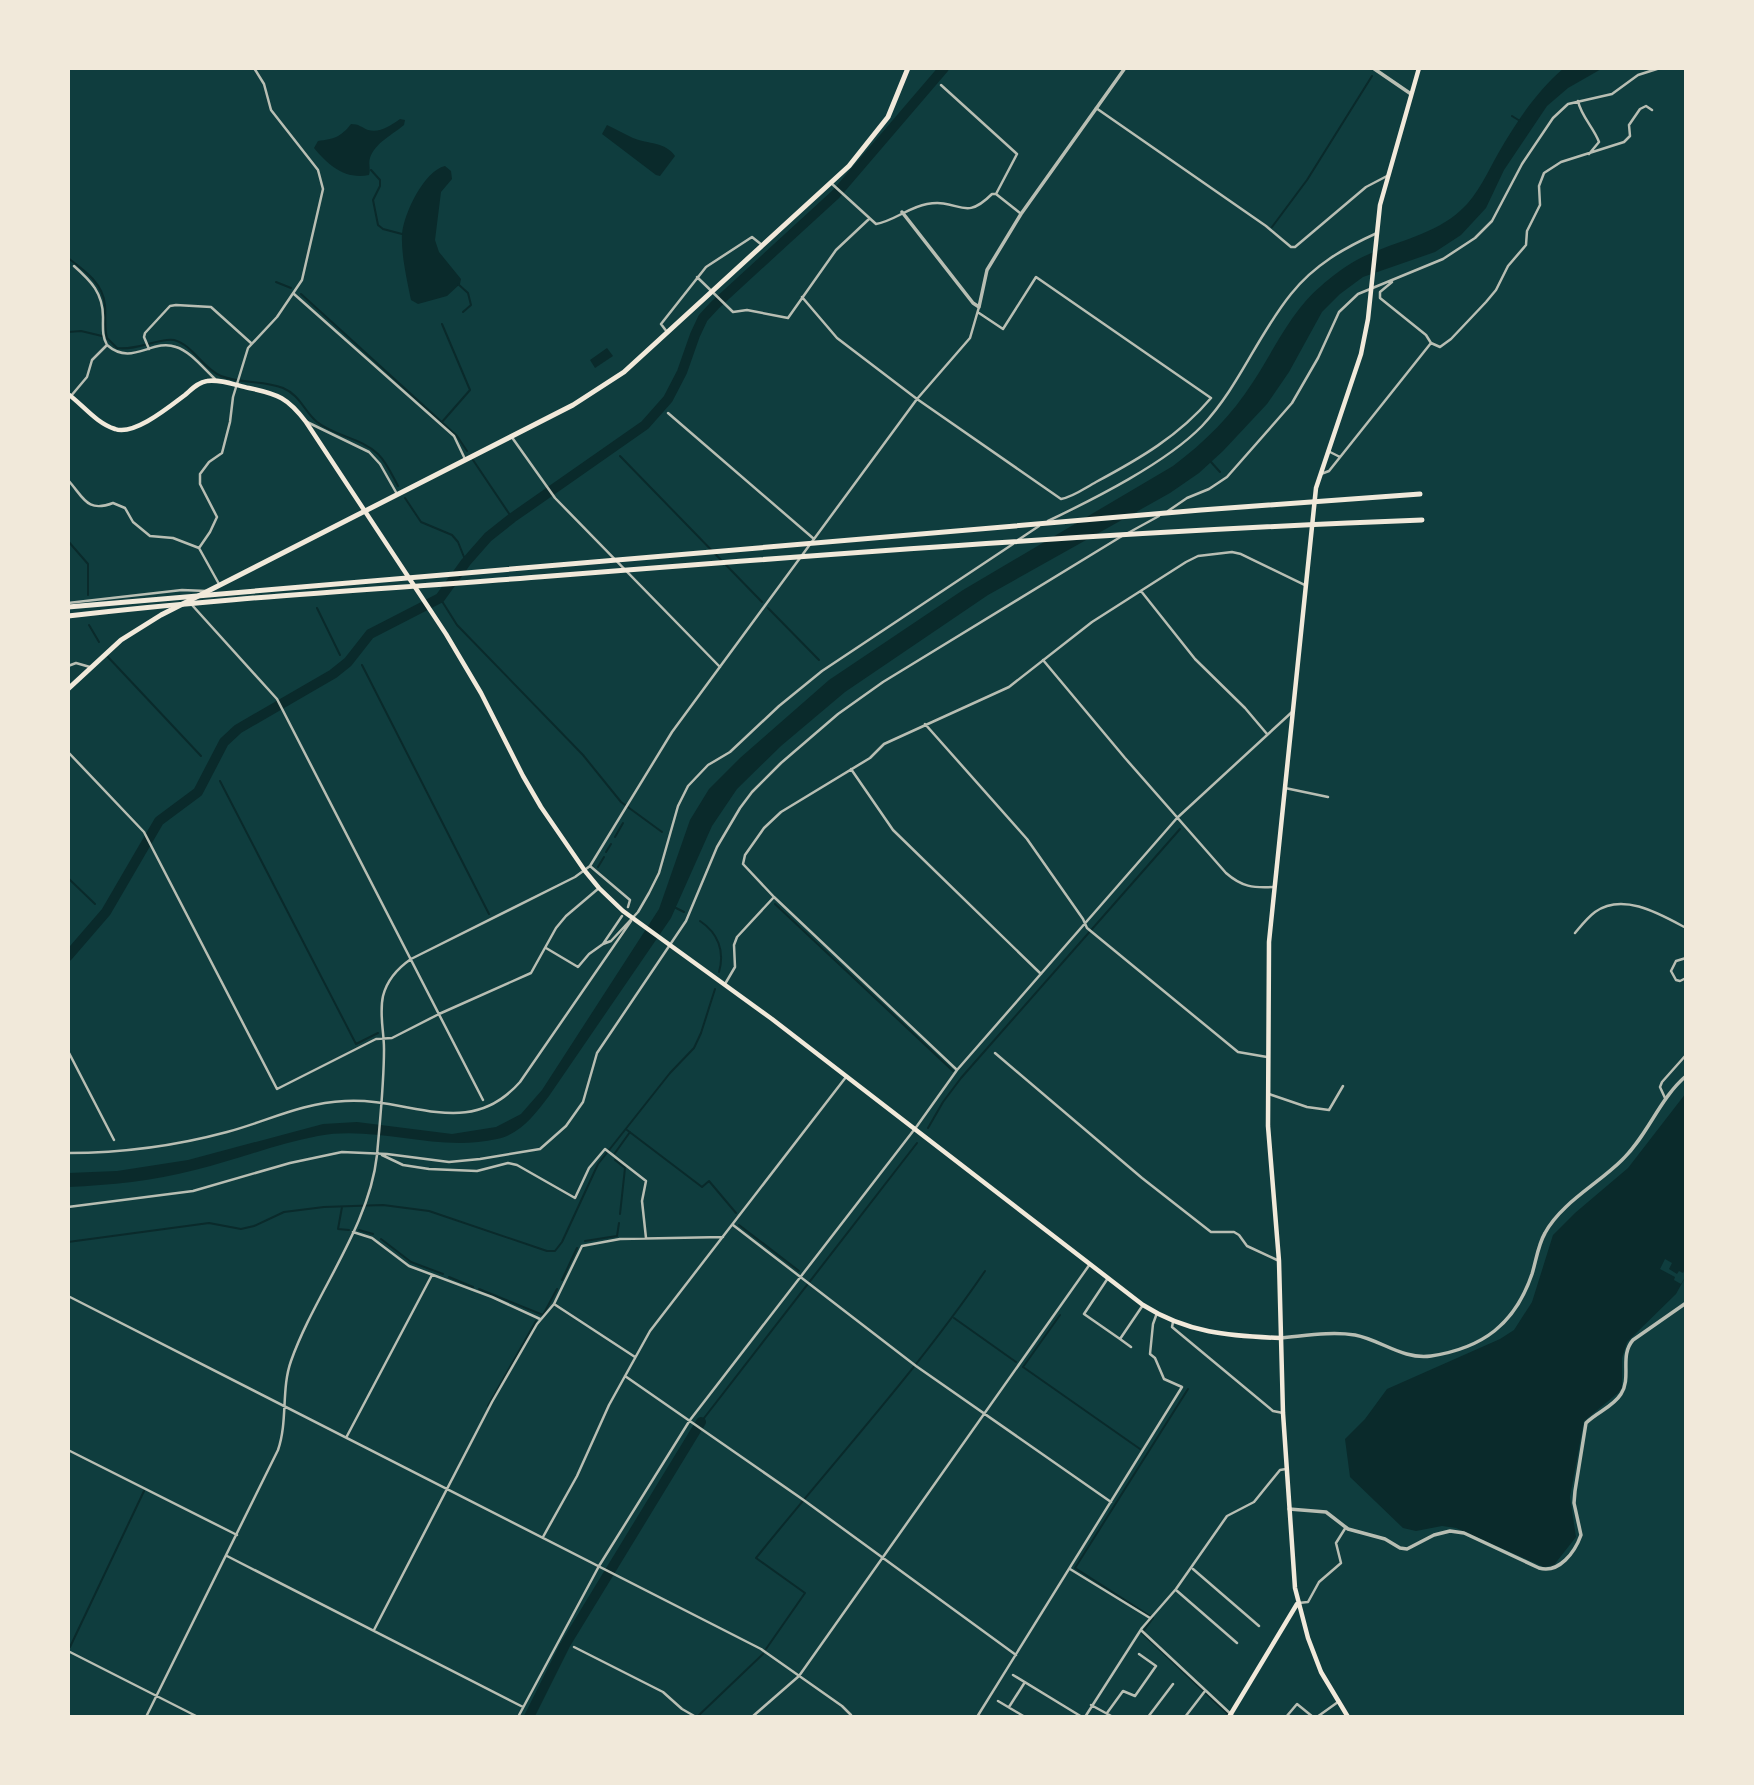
<svg xmlns="http://www.w3.org/2000/svg" width="1754" height="1785" font-family="'Varela Round',sans-serif">
  <style>
    .water { fill: #0a2a2b }
    .pier { fill: #0f3d3e }
    .lines { fill: none; stroke-linecap: round; stroke-linejoin: round }
    .stream { stroke: #0a2a2b; stroke-width: 2 }
    .river { stroke: #0a2a2b; stroke-width: 10 }
    .minor { stroke: #b8beb3; stroke-width: 2.5 }
    .tertiary { stroke: #b8beb3; stroke-width: 3.5 }
    .secondary { stroke: #f1e9da; stroke-width: 4.5 }
    .trunk { stroke: #f1e9da; stroke-width: 5 }
    .motorway { stroke: #f1e9da; stroke-width: 5 }
  </style>
  <rect width="100%" height="100%" fill="#0f3d3e"/>
  <path class="water" d="M1564 68H1603L1568 88 1547 106 1504 170 1486 208 1461 235 1435 252 1363 277 1340 294 1322 312 1289 372 1267 404 1223 451 1199 473 1170 493 988 595 845 692 781 746 737 789 712 826 671 918 549 1096C535 1114 521 1134 497 1139 437 1153 378 1125 318 1136 276 1144 236 1160 195 1170 153 1181 111 1185 68 1187V1173L117 1171 188 1160 323 1124 357 1122 452 1134 496 1127 521 1114 542 1090 659 909 690 820 709 789 740 758 829 680 963 590 1173 466C1205 442 1232 415 1253 382 1274 350 1291 311 1321 286 1331 277 1344 267 1355 261 1389 242 1432 237 1461 210 1478 195 1488 171 1499 152 1517 121 1536 92 1564 68Z
    M400 119 405 120 404 125C392 135 375 143 370 158 368 164 371 169 369 175 345 180 328 165 314 148L318 141C334 139 341 137 351 124 359 124 361 127 368 130 380 133 390 126 400 119Z
    M607 125C616 129 624 134 633 138 648 144 666 142 675 156L660 176 656 175 602 134Z
    M445 166 451 171 452 179 441 192 435 240 439 252 461 279 460 284 447 296 418 304 411 300C407 280 401 255 402 234 404 213 424 171 445 166Z
    M607 348 613 356 595 368 590 360Z
    M1686 1093V1276L1676 1294 1627 1342 1622 1358V1388L1618 1393 1584 1421 1570 1497 1576 1537 1554 1565 1544 1567 1456 1528 1442 1526 1416 1531 1403 1528 1350 1477 1345 1439 1365 1419 1387 1389 1500 1339 1514 1330 1532 1302 1553 1235 1575 1213 1628 1168Z"/>
  <path class="pier" d="M1665 1259 1672 1263 1669 1269 1677 1274 1679 1271 1683 1273 1686 1267V1276L1681 1284 1674 1280 1675 1277 1660 1269Z"/>
  <g class="lines">
    <path class="stream" d="M1512 116 1520 121
      M371 170 380 180V186L373 200 378 225 383 229 402 234
      M1272 227 1307 180 1372 76
      M68 258C84 270 103 283 105 305 106 316 104 327 107 338L117 348C137 351 161 337 174 340 193 345 203 369 221 376 241 384 263 380 283 388 300 395 304 411 317 422 335 436 361 438 378 454 387 463 392 475 398 486
      M276 282 291 288
      M458 284 468 293 471 305 463 312
      M301 294 457 436 467 451
      M68 332 81 331 102 336
      M442 422 470 390 442 324
      M620 456 722 561
      M473 460 512 518
      M1211 462 1220 472
      M405 498 421 522 452 535 458 542 466 562
      M68 541 88 564V595
      M726 565 762 602
      M440 598 457 625 583 755 621 802 662 832
      M317 608 340 655
      M768 608 819 660
      M89 625 99 642
      M108 657 201 756
      M362 665 489 914
      M220 781 356 1044 378 1033
      M615 837 623 823
      M606 852 611 844
      M598 867 604 857
      M68 878 95 904
      M775 904 953 1071
      M676 908 684 912
      M700 921C718 933 725 951 719 972
      M928 1128 943 1102 961 1078 1180 829
      M627 1130 702 1187 709 1181 736 1213
      M615 1153 630 1132
      M615 1160 625 1168 620 1214
      M342 1207 338 1229 349 1230
      M739 1225 799 1271
      M359 1230 373 1234
      M381 1239 411 1262 443 1274
      M585 1241 617 1236 619 1223
      M68 1242 209 1223 241 1229 254 1226 284 1212 324 1207 383 1205 429 1211 547 1251H555L562 1242 598 1164 670 1073 694 1048 701 1033 715 989
      M449 1277 473 1287
      M562 1280 577 1248
      M479 1289 543 1315 557 1289
      M1060 1315 1023 1367 1140 1449
      M954 1318 1016 1362
      M1188 1389 1075 1568 1153 1618 1142 1633 1230 1716
      M488 1406 536 1321
      M701 1422 917 1143
      M70 1647 144 1491
      M766 1649 805 1593 756 1558C833 1462 916 1372 985 1271
      M697 1717 763 1654"/>
    <path class="river" d="M68 956 106 912 159 821 198 792 224 742 238 729 333 674 348 662 370 634 440 598 466 562 488 537 512 518 645 425 668 399 682 372 695 335 703 318 715 305 836 194 944 68
      M529 1717 565 1645 701 1422"/>
    <path class="minor" d="M1578 101C1581 116 1594 128 1599 142L1589 154
      M1096 108 1266 226 1291 247H1295L1366 187 1387 176
      M831 183 876 224C894 221 909 207 927 204 960 198 963 223 992 194H996L1017 154 941 85
      M996 194 1020 213
      M74 266C91 281 103 293 103 317 103 328 102 336 107 345
      M697 277 733 312 747 310 788 318 836 250 869 219
      M1392 282 1380 292V298L1426 335 1431 343 1440 347 1451 339 1486 302 1496 290 1508 266 1526 245 1527 231 1540 205 1539 186 1544 173 1561 162 1624 142 1630 136 1629 125 1640 109 1646 106 1652 110
      M294 294 454 436 465 459
      M802 297 837 338 917 399 1061 499C1073 497 1085 488 1096 482 1139 459 1179 436 1211 398L1036 277 1003 329 979 313
      M667 332 661 324 706 267 752 237 762 245
      M149 349 144 337 145 333 170 306 176 305 211 307 251 343
      M71 396 87 377 92 360 107 345C132 367 152 338 176 347 190 351 204 369 215 379
      M668 413 814 539
      M307 422 369 452 380 464 397 494
      M511 436 555 498 720 667
      M1328 451 1340 457
      M1321 474 1329 471 1431 343
      M68 480C84 498 87 513 113 503L125 508 133 522 150 536 173 538 199 548
      M1168 511 1187 498 1209 489 1227 477 1292 403 1318 358 1339 312 1358 294 1443 259 1475 238 1492 221 1522 164 1553 118 1568 104 1612 94 1638 75 1660 68
      M1048 521C1094 499 1166 463 1202 426 1239 387 1257 336 1291 294 1314 265 1344 248 1377 233
      M1128 533 1159 516
      M1018 540 1039 526
      M219 584 199 548 210 532 217 517 200 484V474L209 462 222 453 230 422 233 397 248 348 277 317 302 280 323 189 318 170 271 110 264 84 254 68
      M1141 591 1195 659 1245 708 1267 734
      M68 603 182 590 206 591
      M192 605 277 699 483 1100
      M1043 660 1125 758 1226 873C1242 887 1253 888 1273 887
      M68 666 76 663 90 667
      M925 724 1027 839 1083 919 1087 928 1238 1052 1267 1057
      M68 752 144 832 277 1089 376 1039 392 1038 439 1014 531 973 556 928 566 916 599 888
      M851 769 893 830 1041 974
      M1285 788 1328 797
      M590 866 630 900 628 907
      M774 897 957 1070
      M1575 933C1581 926 1587 918 1595 912 1623 892 1660 914 1686 928
      M603 944 611 941 638 912 649 893 659 873 678 806 688 786 708 765 730 752 779 706 822 671 1013 544
      M546 948 578 967 589 954 603 944 622 916
      M1686 958 1676 961 1671 971 1676 980 1680 981 1686 978
      M725 984 735 967 734 945 737 937 774 897 743 864 745 855 764 828 781 812 870 758 884 744 1009 687 1092 622 1186 562 1198 556 1232 552 1241 554 1305 585
      M68 1051 114 1140
      M995 1053 1142 1178 1211 1232H1234L1239 1235 1247 1246 1277 1260
      M1269 1094 1307 1107 1329 1110 1343 1086
      M1665 1098 1660 1087 1662 1082 1686 1055
      M68 1153C122 1153 175 1146 227 1132 268 1121 301 1103 345 1101 410 1097 468 1141 520 1082L631 921
      M382 1155 403 1165 429 1169 477 1171 508 1163 517 1165 575 1198 589 1168 605 1149 646 1181 642 1201 646 1238
      M68 1207 193 1191 290 1163 342 1152 387 1154 449 1162 480 1159 540 1149 566 1126 583 1102 597 1053 686 921 717 847 740 808 752 792 781 763 838 714 883 682 1122 536
      M733 1225 916 1366 1111 1502
      M353 1232 372 1238 409 1266 492 1297 540 1319
      M1108 1278 1084 1314 1120 1339 1143 1305
      M68 1296 761 1649 842 1706 851 1715
      M554 1304 635 1357
      M1173 1322 1172 1327 1273 1411 1283 1413
      M1120 1339 1131 1347
      M625 1376 805 1501 1016 1655
      M347 1436 432 1275
      M68 1450 237 1535
      M543 1537 577 1476 609 1405 650 1331 846 1077
      M227 1556 523 1707
      M1070 1569 1150 1618
      M1193 1569 1259 1626
      M1176 1590 1237 1643
      M1298 1603 1308 1602 1319 1582 1341 1563 1336 1543 1346 1527
      M374 1630 492 1402 537 1324 554 1304 582 1246 620 1239 723 1237
      M1142 1631 1234 1717
      M574 1647 663 1692 682 1709 696 1717
      M68 1651 198 1717
      M1013 1675 1082 1717
      M998 1701 1025 1717
      M1091 1705 1113 1717
      M1009 1707 1025 1682
      M1107 1713 1123 1691 1135 1696 1156 1666 1139 1654
      M146 1717 278 1450C288 1421 281 1389 291 1361 315 1293 369 1228 377 1155 380 1120 384 1084 384 1049 384 1031 379 1014 383 996 387 980 398 968 411 959L575 877 590 866 672 732 917 399 970 338 979 307
      M518 1717 599 1566 690 1420 917 1126 957 1070 1177 818 1292 712
      M752 1717 799 1676 1090 1264
      M826 1717H869
      M977 1717 1182 1387 1164 1379 1155 1358 1150 1354 1153 1324 1157 1313
      M1085 1717 1142 1628 1176 1589 1227 1516 1254 1502 1280 1470 1286 1469
      M1148 1717 1173 1684
      M1185 1717 1205 1691
      M1286 1717 1297 1704 1313 1717
      M1317 1717 1338 1702"/>
    <path class="tertiary" d="M1373 68 1411 94
      M902 212 973 303 979 307 987 270 1021 214 1125 68
      M1280 1338C1304 1336 1330 1331 1355 1335 1381 1340 1403 1360 1431 1356 1483 1348 1515 1324 1532 1274 1536 1261 1538 1245 1545 1233 1561 1203 1598 1184 1622 1160 1648 1135 1659 1099 1686 1076
      M1289 1509 1326 1512 1348 1529 1385 1539 1400 1548 1407 1549 1434 1535 1450 1531 1464 1533 1539 1568C1559 1574 1575 1552 1581 1535L1574 1503 1575 1491 1586 1423C1597 1412 1613 1407 1621 1394 1632 1377 1619 1356 1633 1340L1686 1303"/>
    <path class="secondary" d="M68 394C83 405 96 423 115 429 134 436 169 407 185 395 191 390 198 382 207 381 221 379 235 385 249 388 278 394 288 398 306 422L446 634 481 693 523 776 541 807 585 871 599 888 623 911 772 1019 1143 1305C1187 1333 1229 1336 1280 1338
      M1229 1717 1297 1604
      M1348 1717 1321 1672 1308 1638 1295 1588 1283 1413 1279 1261 1268 1126 1269 942 1316 488 1361 354 1368 319 1380 205 1419 68"/>
    <path class="trunk" d="M68 689 121 640 161 615 573 405 624 372 849 166 888 117 908 68"/>
    <path class="motorway" d="M68 607 1201 510 1420 494
      M68 616C228 597 390 589 551 576 841 553 1131 531 1422 520"/>
  </g>
  <rect width="1754" height="1785" fill="none" stroke="#f1e9da" stroke-width="140"/>
</svg>
